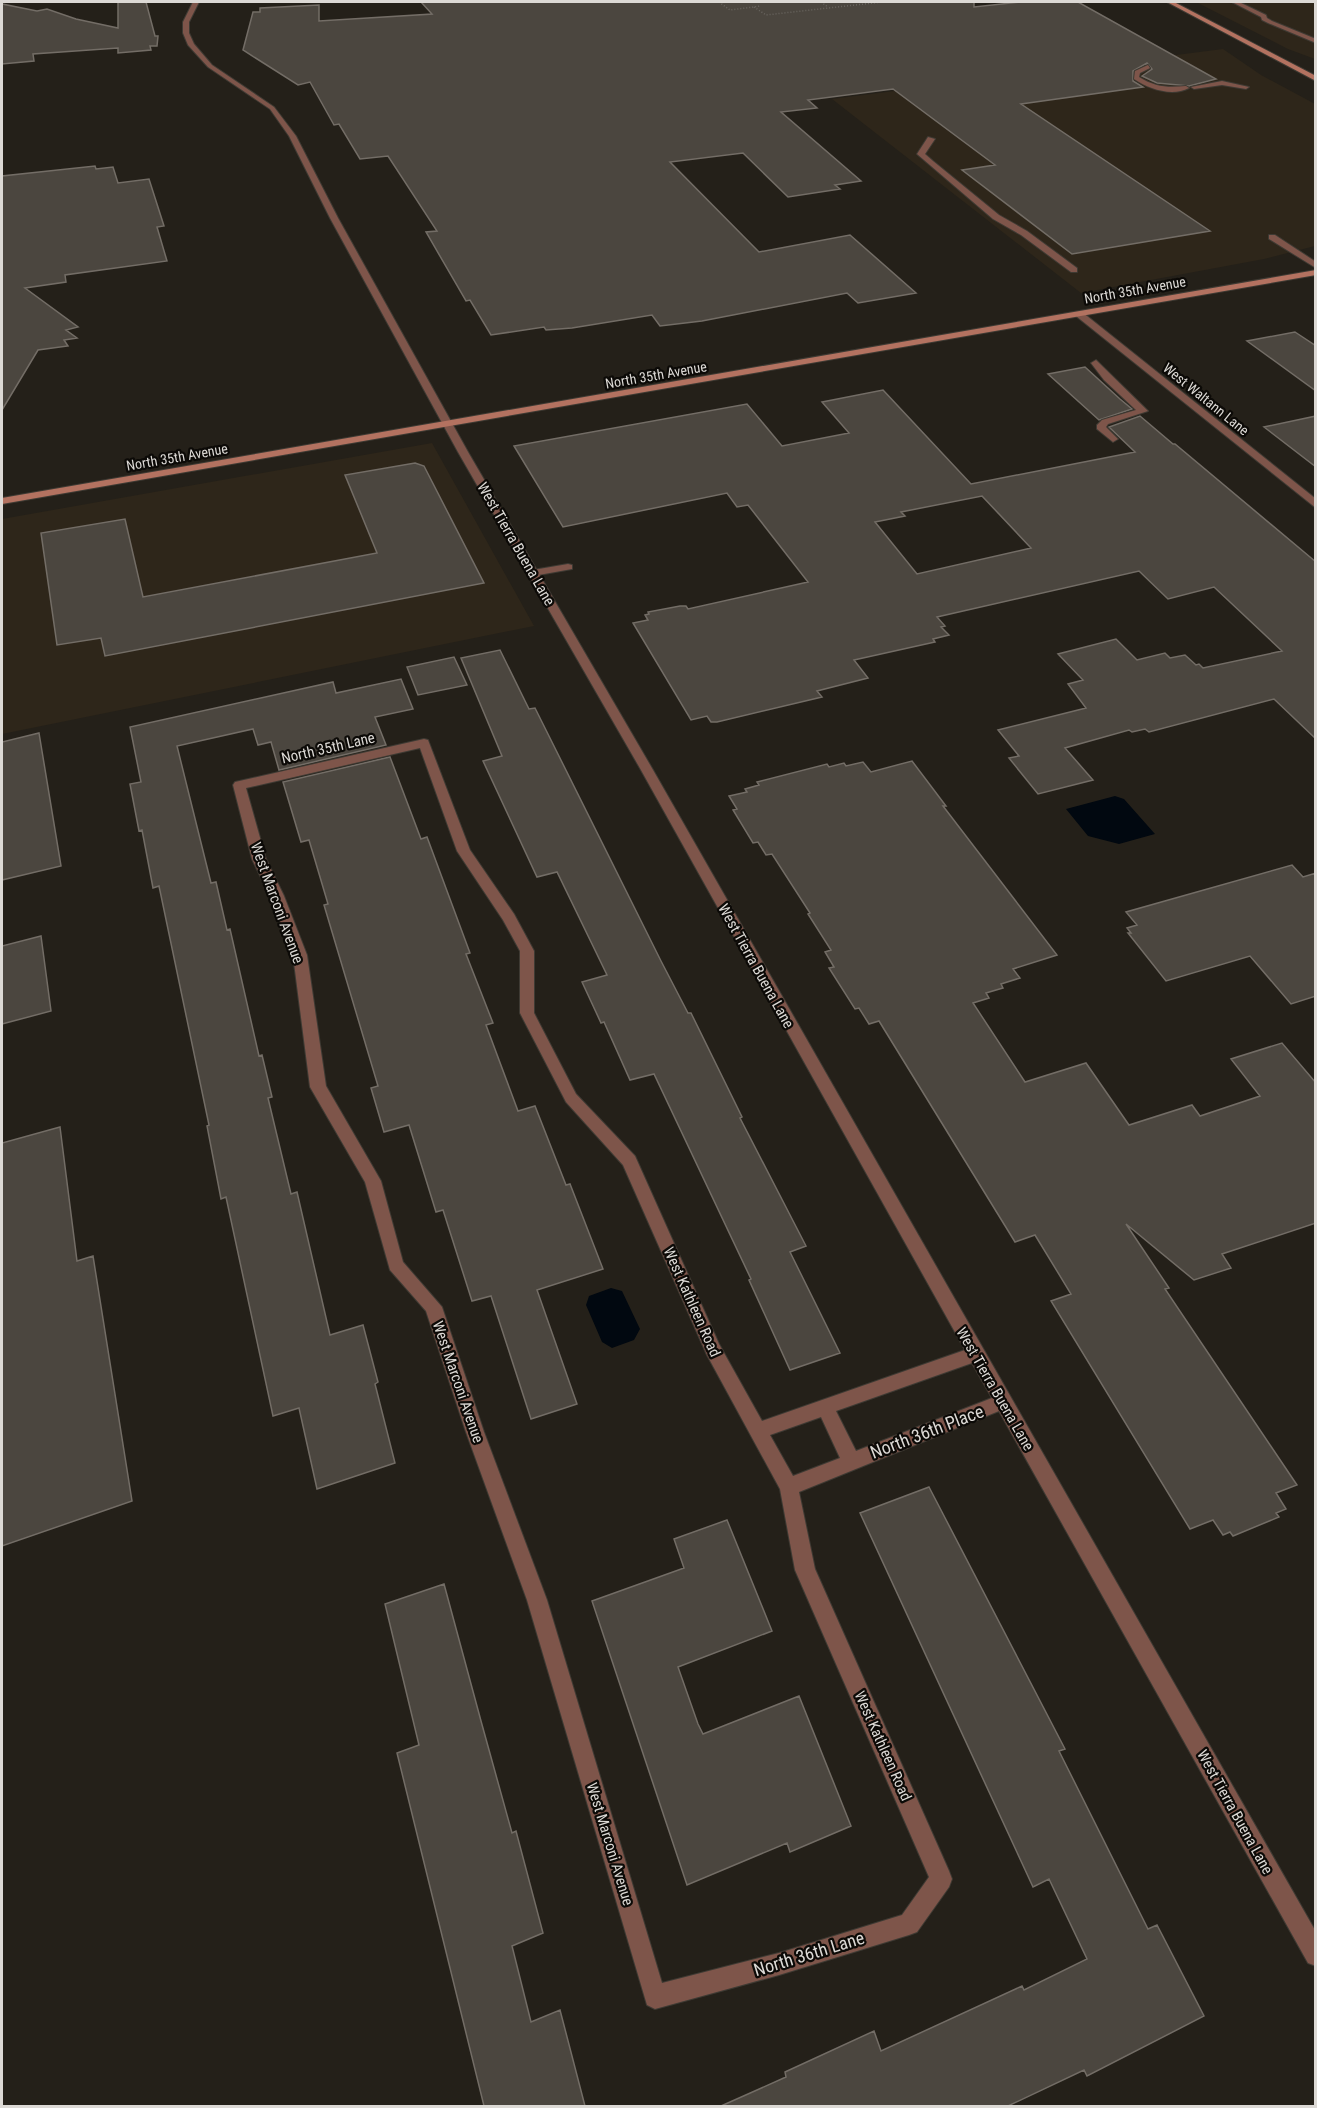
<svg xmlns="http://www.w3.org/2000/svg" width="1317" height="2108" font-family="'Roboto Condensed',sans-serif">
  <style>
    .built { fill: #2e261a }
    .water { fill: #010810 }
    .building { fill: #4b463f; stroke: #736d66; stroke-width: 1.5; fill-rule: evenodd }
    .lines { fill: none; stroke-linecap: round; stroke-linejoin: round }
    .service-casing { stroke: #3e3a33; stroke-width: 2 }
    .minor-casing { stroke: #3e3a33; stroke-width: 2 }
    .secondary-casing { stroke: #3e3a33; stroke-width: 2 }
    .path { stroke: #69655f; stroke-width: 1.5; stroke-dasharray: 1 2; stroke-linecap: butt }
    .service { fill: #7e554a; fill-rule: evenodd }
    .minor { fill: #7e554a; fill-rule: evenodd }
    .secondary { fill: #b37260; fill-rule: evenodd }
    .labels { text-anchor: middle; stroke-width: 4.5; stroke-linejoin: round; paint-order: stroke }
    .far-street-label { font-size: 14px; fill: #dcd9d5; stroke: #0c0a07 }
    .street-label { font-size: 15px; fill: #dcd9d5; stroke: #0c0a07 }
    .near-street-label { font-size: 18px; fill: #dcd9d5; stroke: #0c0a07 }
  </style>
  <rect width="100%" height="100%" fill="#242019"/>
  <path class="built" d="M1196 2H1315V59L1288 49Z
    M1223 49 1261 75 1315 104V246L1264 259 1081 293 832 99Z
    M432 443 534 626 2 734V519Z"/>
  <path class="water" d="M1115 796 1124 799 1155 834 1119 844 1088 836 1066 809Z
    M611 1288 622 1291 640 1329 634 1340 612 1348 602 1342 586 1305 589 1296Z"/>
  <path class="building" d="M118 2H146L155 36H158L157 46H150L151 50 118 53V48L33 54 34 61 2 64V4L37 11 47 9 76 19 118 28Z
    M421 2H974V7L1020 2H1078L1216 79 1189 86 1157 83 1142 76 1152 69 1147 63 1133 71V81L1143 87 1021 104 1210 231 1072 254 962 170 995 165 893 89 808 100 817 108 781 112 861 181 835 185 840 189 788 197 743 153 670 162 759 252 850 235 916 293 858 303 847 293 702 321 660 326 652 315 572 328 546 330 544 327 491 335 470 300 466 301 426 232 437 231 388 156 360 159 339 124 334 125 310 82 298 85 243 50 253 12H260V8L319 5V21L432 14Z
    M95 166 96 169 113 167 118 183 149 179 164 226 157 227 167 261 65 275 66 282 25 288 78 327 66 330 77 338 64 340 68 346 38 350 2 410V176Z
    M1295 332 1316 346V391L1247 341Z
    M1085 367 1120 399 1132 409 1099 420 1048 374Z
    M883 390 971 484 1135 452 1109 427 1140 416 1173 444H1175L1316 562V739L1274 699 1149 732 1145 729 1132 732 1129 730 1065 748 1093 780 1038 794 1009 758 1019 756 998 730 1086 708 1068 684 1083 680 1058 654 1116 639 1137 660 1165 653 1170 658 1185 655 1196 665 1199 664 1203 668 1282 651 1214 587 1168 599 1139 571 937 617 945 626 941 627 949 635 933 639 935 642 854 660 868 678 817 691 822 697 717 722H711L707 716 691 720 633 623 648 620 645 615 649 614 648 612 680 606H686L688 609 808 582 748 505 737 507 727 493 563 527 514 446 747 404 782 446 849 433 822 402ZM982 496 1031 548 917 574 875 522 905 516 901 512Z
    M1316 416V467L1264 427Z
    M415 463 424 466 484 583 105 656 101 638 57 645 41 533 125 519 143 597 377 553 345 475Z
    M500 650 529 709 535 708 661 961 688 1013H691L742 1117 740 1118 806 1246 790 1252 840 1353 790 1370 749 1280 751 1279 654 1074 630 1080 604 1022 601 1023 582 982 607 975 557 872 537 877 483 761 502 756 461 658Z
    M454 657 467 685 418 695 407 667Z
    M401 679 413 709 375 717 386 745 279 770 271 742 258 745 253 729 177 746 211 883 216 882 227 930 230 929 259 1056 262 1055 272 1097 268 1098 291 1194 297 1192 330 1335 363 1325 378 1382 375 1384 395 1463 317 1489 299 1408 273 1416 226 1197 221 1199 207 1126 209 1125 159 886 153 888 142 830 139 831 130 784 141 782 130 727 333 682 336 693Z
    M39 733 61 866 2 880V742Z
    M390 757 421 839 427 837 470 953 466 954 493 1023 486 1025 518 1111 535 1106 566 1185 570 1184 603 1269 537 1290 577 1404 531 1419 491 1296 472 1301 443 1210 436 1212 409 1125 384 1132 371 1088 378 1086 324 905 328 904 309 840 301 842 283 782Z
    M912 761 946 806H943L1057 955 1013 969 1020 978 1001 984 1003 988 986 993 989 998 973 1003 1025 1082 1086 1063 1129 1125 1192 1105 1200 1116 1260 1096 1231 1059 1282 1043 1316 1083V1223L1222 1254 1231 1268 1194 1280 1126 1224 1169 1288 1165 1289 1297 1485 1276 1493 1286 1509 1276 1513 1279 1517 1233 1536 1230 1532 1223 1535 1213 1520 1190 1529 1051 1301 1071 1294 1035 1235 1015 1242 879 1021 869 1024 859 1008 855 1009 829 968 834 967 825 952 831 950 808 914 810 913 772 854 766 855 758 842 753 843 733 810 737 809 729 796 747 792 745 789 759 785 757 782 827 764 829 767 844 763 846 766 863 762 871 772Z
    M1292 865 1303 877 1316 873V996L1291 1004 1250 956 1166 981 1128 933H1131L1127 928 1137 925 1126 912Z
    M41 936 51 1011 2 1024V946Z
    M60 1127 77 1261 93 1256 132 1501 2 1546V1143Z
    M929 1487 1065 1749 1059 1751 1148 1929 1157 1925 1204 2016 1087 2076 1084 2070 1008 2106H721L786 2077 785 2072 874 2031 881 2051 1022 1986 1024 1990 1087 1959 1049 1879 1033 1887 860 1513Z
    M727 1520 772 1631 678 1667 698 1724 703 1734 799 1696 851 1826 790 1852 787 1843 687 1885 592 1601 684 1568 674 1539Z
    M444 1584 481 1721 512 1833 516 1831 543 1933 512 1946 531 2022 560 2010 585 2106H484L397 1753 419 1745 385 1604Z"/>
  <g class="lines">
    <g class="service-casing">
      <path id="service" d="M1232 2H1239L1266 15 1267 18 1272 21 1316 39V43L1268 23 1262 20 1261 17Z
        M1148 65 1150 68 1140 73 1139 77C1155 87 1168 88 1186 86L1189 88C1172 97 1149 89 1134 79L1135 71Z
        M1222 81 1249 87 1246 89 1222 85 1194 89 1191 87Z
        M928 137 935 139 925 154 933 161 999 215 1027 231 1077 268V272H1071L1021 235 993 219 917 154Z
        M1269 235H1275L1316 262V268L1269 239Z
        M1096 360 1148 411 1108 424 1106 427 1118 439 1113 442 1097 429V425L1102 420 1136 410 1104 380 1091 363Z
        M568 564 572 565V569L533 576 528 573 533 570Z"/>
    </g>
    <g class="minor-casing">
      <path id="minor" d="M193 2H199L189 22V33L194 44 212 65 274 107 296 136 338 218 468 452 653 770 1316 1932V1966L1308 1963 999 1411 799 1492 815 1569 949 1871 952 1879 949 1887 917 1932 909 1935 779 1975 655 2009 647 2005 527 1600 466 1432 426 1311 390 1270 365 1182 310 1087 293 955 270 896 252 859 233 785 235 782 424 739 428 740 470 850 514 914 534 951V1013L576 1094 635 1156 719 1344 762 1421 965 1350 641 770 458 452 330 218 289 136 270 109 208 67 188 45 183 33V22ZM420 748 457 851 503 920 520 951V1013L566 1102 623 1165 707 1355 780 1489 795 1570 929 1877 902 1915 779 1953 662 1983 547 1600 484 1432 442 1307 403 1262 381 1181 326 1086 307 955 284 896 266 859 246 788ZM972 1363 992 1398 856 1451 836 1411ZM821 1417 840 1458 793 1476 770 1435Z
        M1076 312H1082L1316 499V508L1076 316Z"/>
    </g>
    <g class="secondary-casing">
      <path id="secondary" d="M1167 2H1174L1316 76V81Z
        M1316 270V275L2 504V498Z"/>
    </g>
    <path class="path" d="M719 2 730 10 761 6
      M821 2 828 7
      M754 7 766 15 882 2"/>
    <use href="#service" class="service"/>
    <use href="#minor" class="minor"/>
    <use href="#secondary" class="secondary"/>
  </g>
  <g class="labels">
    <g class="far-street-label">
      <text transform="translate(1135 290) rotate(-10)" y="5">North 35th Avenue</text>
      <text transform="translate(656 375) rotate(-10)" y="5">North 35th Avenue</text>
      <text transform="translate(1206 399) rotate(39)" y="5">West Waltann Lane</text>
      <text transform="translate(177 457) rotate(-10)" y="5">North 35th Avenue</text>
    </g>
    <g class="street-label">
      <text transform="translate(516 544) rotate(60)" y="5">West Tierra Buena Lane</text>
      <text transform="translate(328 748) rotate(-13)" y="5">North 35th Lane</text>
      <text transform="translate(277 903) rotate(70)" y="5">West Marconi Avenue</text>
      <text transform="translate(756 966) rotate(61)" y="5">West Tierra Buena Lane</text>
      <text transform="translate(692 1302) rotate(66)" y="5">West Kathleen Road</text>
      <text transform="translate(458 1382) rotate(71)" y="5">West Marconi Avenue</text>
      <text transform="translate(995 1389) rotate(60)" y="5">West Tierra Buena Lane</text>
      <text transform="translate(883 1746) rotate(66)" y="5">West Kathleen Road</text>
      <text transform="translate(1235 1812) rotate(61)" y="5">West Tierra Buena Lane</text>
      <text transform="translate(610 1844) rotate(73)" y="5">West Marconi Avenue</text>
    </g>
    <g class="near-street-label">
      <text transform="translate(927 1432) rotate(-21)" y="6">North 36th Place</text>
      <text transform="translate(809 1954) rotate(-17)" y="6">North 36th Lane</text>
    </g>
  </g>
  <rect width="1317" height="2108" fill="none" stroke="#dcd9d5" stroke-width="6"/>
</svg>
